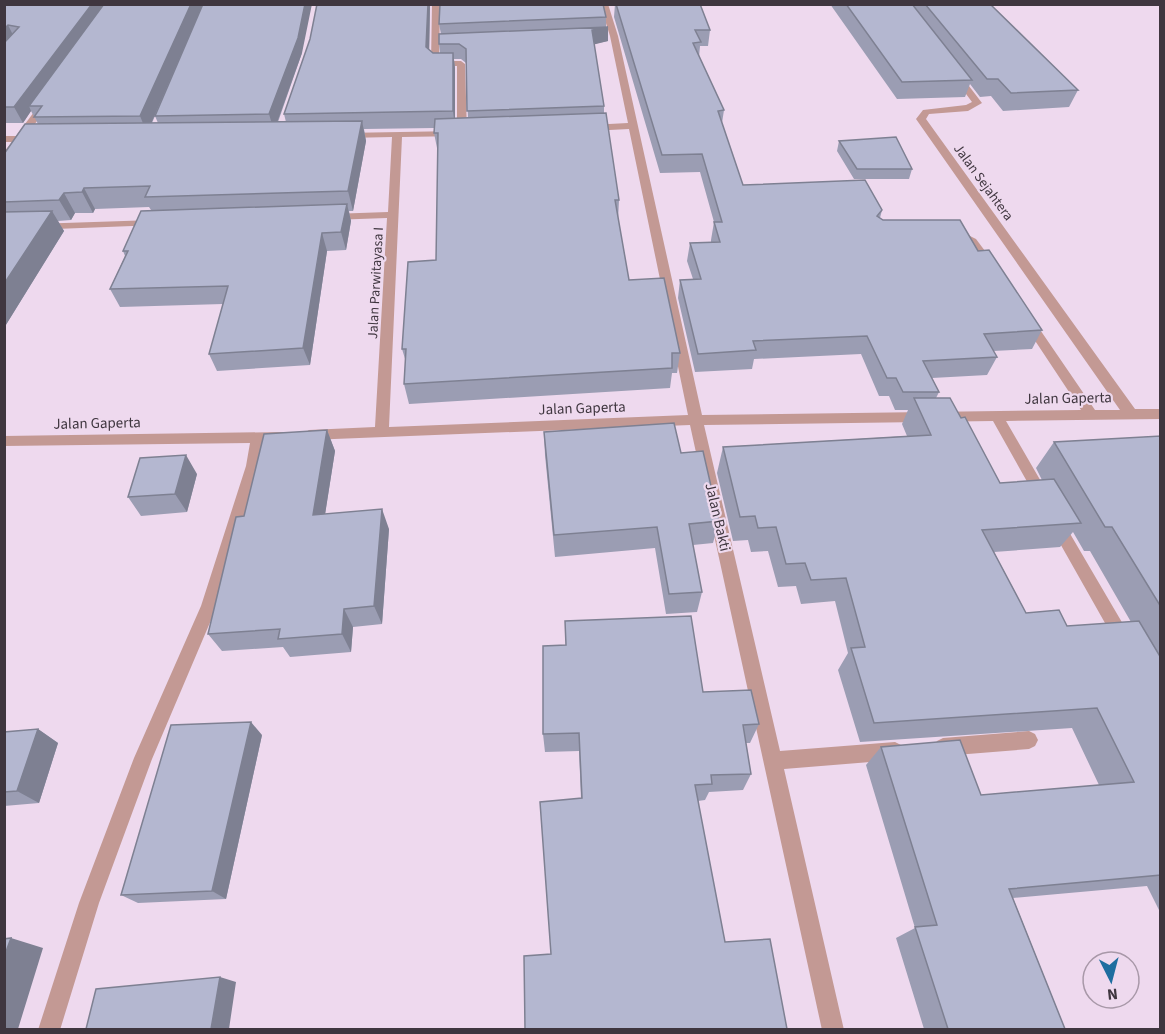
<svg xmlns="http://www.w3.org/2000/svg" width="1165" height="1034" font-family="'Source Sans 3',sans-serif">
  <rect width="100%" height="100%" fill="#eed9ee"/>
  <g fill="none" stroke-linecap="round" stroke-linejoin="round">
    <!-- minor -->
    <path fill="#c39994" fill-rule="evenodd" d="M432 4H440L439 61H461L465 64 467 133 462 136 402 137 389 427 688 415 629 129 590 131 585 128 590 125 628 123 610 36 600 4H608L618 36 702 415 1081 410 1022 321 1028 317 1032 318 1095 410H1120L916 119 923 110 966 105 972 102 952 75 956 72 959 73 982 103 968 111 929 114 926 119 1135 409H1160V419L1006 421 1050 497 1048 501H1038L993 421 704 425 780 751 895 742 901 745 904 751 901 757 895 760 784 769 844 1030H822L690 425 309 440 302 435 309 430 375 427 387 218 331 220 326 217 331 214 388 212 392 137 347 138 344 137V133L457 131V66H435L431 63Z
      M43 100 51 102 26 136H35L40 139 35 142H21L4 162V152L12 142H4V136H16Z
      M154 220 159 223 158 225 4 231V225Z
      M956 229 976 239 997 267 995 269H987L968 244 952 234V230Z
      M282 432 287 433 289 437 287 441 264 442 260 466 217 606 152 759 99 903 60 1030H38L79 903 134 758 201 606 246 466 250 443 4 446V436Z
      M1057 518 1062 520 1130 636 1132 641 1130 646 1124 649 1118 646 1049 524 1052 520Z
      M1029 731 1035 734 1038 740 1035 746 1029 749 943 756 937 753 934 747 937 741 943 738Z"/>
  </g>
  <!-- wall -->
  <path fill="#9b9db3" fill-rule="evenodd" d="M4 4H203L152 123H158L155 116 302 53 278 122H286L284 114 430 4 429 50 433 53H440L439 44 441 34 439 24 606 17V27L608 41 594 44 604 106V113L619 200 618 220 629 280 680 353 677 373H672L670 388 409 404 404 384 406 362 402 349 436 260 438 153 434 133V128L364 129 366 141 353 211H349L351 221 346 250 327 251 310 365 217 371 209 354 223 304 120 307 110 289 125 256 123 251 151 210 149 207 95 209 93 213H75L71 220 58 221 64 231 4 328V154L38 124 31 111 23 123H4ZM454 59H461L466 63 468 118 455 119V68Z
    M615 4 710 30 708 46H700L699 57 724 110 722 123 743 185 882 210 880 218 883 220 978 251 1042 330 1032 349 993 351 997 357 987 375 932 378 939 392 936 398 961 418 1000 483 1042 480 1036 468 1054 442 1161 436V914L1147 886 1013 898 1065 1029H924L896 938 915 928 866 765 881 747 981 795 1099 785 1072 728 860 742 838 670 848 653 835 601 801 604 796 586 778 587 768 551 751 552 748 540 733 541 717 473 723 447 907 436 902 424 908 410H895L889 396H879L861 354 754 359 752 369 695 372 678 298 680 280 693 279 687 261 690 243 711 242V240L714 222 700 172 660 173 614 17ZM1073 532 1084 551H1090L1131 622 1067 626 1026 613 994 552 1060 547Z
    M830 4H990L1078 90 1069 107 1003 111 991 96 980 97 970 84 965 97 897 99Z
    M839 141 912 169 909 179H854L837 151Z
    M327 430 335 451 325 514 389 529 382 624 353 627 351 652 290 657 283 647 222 651 208 634 244 516Z
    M544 432 681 453 719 521 713 543 693 545 702 592 697 612 666 614 655 548 555 557 545 455Z
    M197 474 187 512 141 516 128 497Z
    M703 692 759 724 750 743H746L751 774 743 790 709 792 705 800 698 801 725 942 551 954 581 798 579 751 545 752 543 734Z
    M38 729 58 743 39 803 4 806V732Z
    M262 735 226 899 138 903 121 895Z"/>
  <!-- shaded-wall -->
  <path fill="#7e8092" d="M92 4H110L29 106 31 111 23 123 14 107Z
    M191 4H203L147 133 140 116Z
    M305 4H312L302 53 274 131 269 114Z
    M428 4H430L429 63 426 47Z
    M8 25 16 41 4 55V29Z
    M608 27V41L592 45V30Z
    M453 53 455 68V128L453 111Z
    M362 121 366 141 353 211 348 191Z
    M84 188 95 209 93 213 82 192Z
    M64 193 75 213 71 220 59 200Z
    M347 204 351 221 346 250 341 232Z
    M52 211 64 231 4 328V284Z
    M322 233 327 251 310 365 303 348Z
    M327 430 335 451 322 534 313 515Z
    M186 455 197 474 187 512 175 494Z
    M382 509 389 529 382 624 374 606Z
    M344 609 353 627 351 652 342 634Z
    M251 722 262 735 226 899 212 891Z
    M38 729 58 743 39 803 17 791Z
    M11 938 43 948 18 1029H4V957Z
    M220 977 236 982 229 1029H211Z"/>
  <!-- building -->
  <path fill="#b4b7d0" stroke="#7e8092" stroke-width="1.5" d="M4 4H92L14 107H4V43L19 27 8 25 4 29Z
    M104 4H191L140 116 34 117 42 106H29Z
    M203 4H305L298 38 269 114 155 116Z
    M317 4H428L426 47 433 53H453V111L284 114 310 39Z
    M440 4H603L606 17 439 24Z
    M616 4H700L710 30H695L701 42 693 43 724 110 718 111 743 185 865 180 882 210 877 216 883 220H960L978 251 989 250 1042 330 984 334 997 357 923 361 939 392H903L896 378H887L867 336 753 341 756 350 698 354 680 280 701 279 690 243 720 242 714 222H722L702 154 662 155Z
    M846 4H912L972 80 902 82Z
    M925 4H990L1078 90 1011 93 998 79H987Z
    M608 27 592 30 604 106 467 111 466 49 459 44H439V34Z
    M606 113 619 200H615L629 280 664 278 680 353H672V368L404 384 406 349H402L408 262 436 260 438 133H434L435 119Z
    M362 121 348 191 145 197 150 186 84 188 82 192 64 193 59 200 4 202V154L25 124Z
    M896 137 912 169H857L839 141Z
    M347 204 341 232 322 233 303 348 209 354 228 286 110 289 128 251H123L141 211Z
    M52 211 4 284V212Z
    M914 398H950L961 418 965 417 1000 483 1054 479 1081 523 982 530 1026 613 1059 610 1067 626 1139 621 1161 658V875L1009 889 1065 1029H948L915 927 937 925 881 747 960 740 981 795 1134 782 1097 708 874 723 851 648 865 647 846 578 811 580 805 563 786 564 776 527 758 528 755 516 740 517 723 447 931 435Z
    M674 423 681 453 703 451 719 521 689 524 702 592 669 594 657 527 554 535 544 432Z
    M327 430 313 515 382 509 374 606 344 609 342 634 278 639 280 629 208 634 236 517 244 516 264 434Z
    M1161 436V607L1112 527H1105L1054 442Z
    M186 455 175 494 128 497 140 458Z
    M691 616 703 692 751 690 759 724 743 725 751 774 711 775 712 784 695 785 725 942 770 939 787 1029H525L524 956 551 954 540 802 582 798 579 733 543 734V646L566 645 565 621Z
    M251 722 212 891 121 895 171 725Z
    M38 729 17 791 4 792V732Z
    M11 938 4 957V939Z
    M220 977 211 1029H86L96 989Z"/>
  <g text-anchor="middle" stroke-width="4.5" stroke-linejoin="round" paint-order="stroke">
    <!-- far-street labels -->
    <g font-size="14" fill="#3f363f" stroke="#eed9ee">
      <text transform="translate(984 182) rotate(54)" y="5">Jalan Sejahtera</text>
      <text transform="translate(375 283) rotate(-87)" y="5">Jalan Parwitayasa I</text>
    </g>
    <!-- street labels -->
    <g font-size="15" fill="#3f363f" stroke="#eed9ee">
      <text transform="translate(1068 398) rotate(-1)" y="5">Jalan Gaperta</text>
      <text transform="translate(582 408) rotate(-2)" y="5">Jalan Gaperta</text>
      <text transform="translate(97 423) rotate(-1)" y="5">Jalan Gaperta</text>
      <text transform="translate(718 517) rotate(77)" y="5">Jalan Bakti</text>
    </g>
  </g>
  <!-- border -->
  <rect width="1165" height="1034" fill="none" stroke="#3f363f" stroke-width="12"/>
  <!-- north arrow -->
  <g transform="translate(1111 980) rotate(174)"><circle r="28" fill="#eed9ee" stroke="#a898a8" stroke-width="1.5"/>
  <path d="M0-4.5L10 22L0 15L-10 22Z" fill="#1e6ea0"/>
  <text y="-9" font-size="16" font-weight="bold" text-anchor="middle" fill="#3f363f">N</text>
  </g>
</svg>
